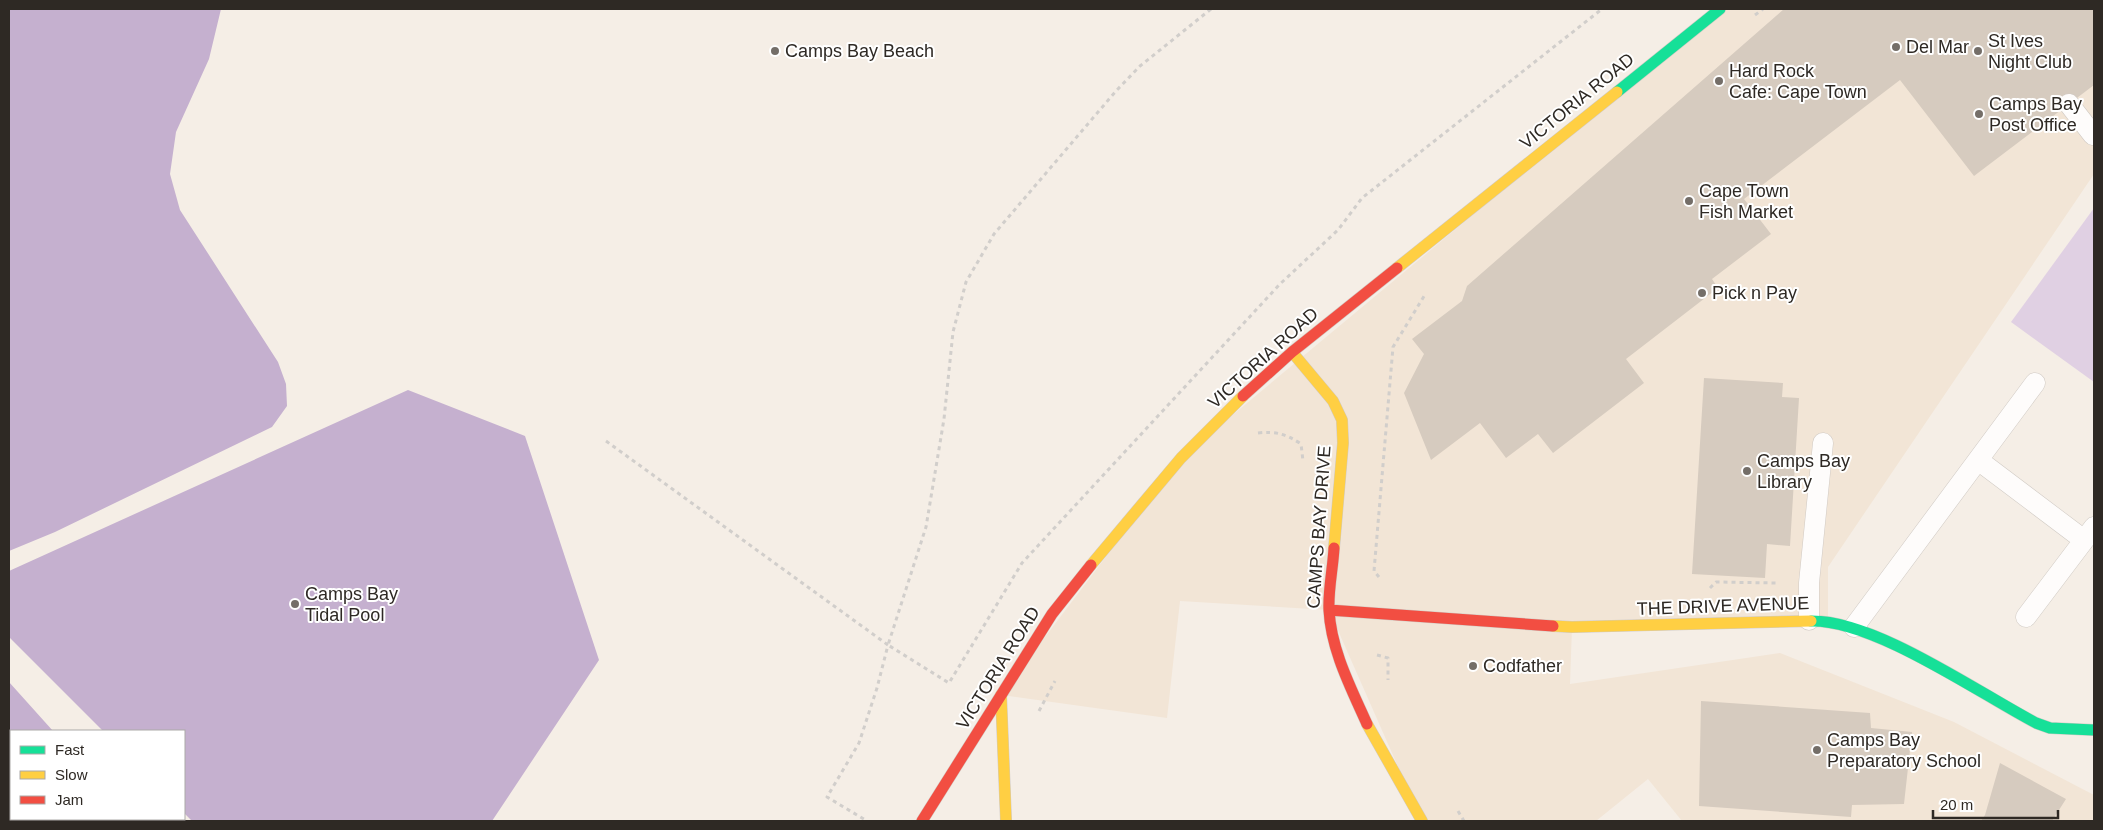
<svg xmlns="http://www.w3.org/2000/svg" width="2103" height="830" font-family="Arial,sans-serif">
  <rect width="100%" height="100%" fill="#f5eee6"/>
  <!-- built -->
  <path fill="#f2e5d6" d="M1720 9H2094V174L1828 567V621L1572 627 1570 684 1780 653 1954 722 2094 795V821H1682L1648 779 1596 821H1422L1329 610 1180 601 1167 718 1001 695 1181 458Z"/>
  <!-- green -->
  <path fill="#e0d0e3" d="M2094 208V382L2011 322Z"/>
  <!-- water -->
  <path fill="#c5b0cf" d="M9 9H221L209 59 176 132 170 174 180 210 278 362 286 384 287 406 272 427 55 532 9 551Z
    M408 390 525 436 599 660 492 821H192L184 813V731H103L9 637V571Z
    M9 682 53 731H11V819H108L109 821H9Z"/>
  <!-- building -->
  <path fill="#d6cbbf" d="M1784 9H2094V85L1974 176 1900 80 1744 199 1771 234 1712 279 1718 288 1626 359 1644 383 1553 453 1538 434 1506 458 1480 423 1431 460 1404 393 1424 354 1412 339 1462 301 1467 286Z
    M1704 378 1783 383 1782 397 1799 398 1790 546 1767 544 1765 578 1692 574Z
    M1701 701 1870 713 1871 728 1912 732 1904 804 1852 805 1851 817 1699 806Z
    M2000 763 2066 799 2052 821H1981L1985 815Z"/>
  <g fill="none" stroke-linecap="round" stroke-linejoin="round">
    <!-- lane casing -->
    <g stroke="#d0cac4" stroke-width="21">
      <path id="lane" d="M2069 104 2093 135
        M1978 460 2084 540
        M2026 617 2094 527
        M1809 620V583L1823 443
        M1854 627 2035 383"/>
    </g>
    <!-- fast casing -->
    <g stroke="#d0cac4" stroke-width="12">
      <path id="fast" d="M1617 92 1720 9
        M1811 621C1875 620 1977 692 2036 723L2050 728 2094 730"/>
    </g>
    <!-- slow casing -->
    <g stroke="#d0cac4" stroke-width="12">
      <path id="slow" d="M1397 268 1617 92
        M1292 352 1333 401 1342 420 1343 443 1334 548
        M1091 565 1181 458 1243 396
        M1553 626 1572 627 1811 621
        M1001 695 1006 821
        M1367 724 1422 821"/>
    </g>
    <!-- jam casing -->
    <g stroke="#d0cac4" stroke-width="12">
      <path id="jam" d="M1243 396 1292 352 1397 268
        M1334 548C1333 568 1328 590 1329 610 1331 650 1351 688 1367 724
        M1329 610 1553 626
        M922 821 1052 614 1091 565"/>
    </g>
    <!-- path -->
    <path stroke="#d1cecb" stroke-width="3" stroke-dasharray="4 4" stroke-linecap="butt" d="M1211 9 1140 66 1116 91 994 234 966 282 953 332 944 419 926 527 888 645 949 683 1022 563 1280 284 1338 230 1362 198 1602 9
      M1755 15 1763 9
      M1258 433C1276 431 1286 434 1301 444L1303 461
      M606 441 888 645 877 688 859 743 827 797 867 821
      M1379 577 1374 571 1393 347 1426 293
      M1710 588 1716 582 1777 583
      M1377 655 1388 658V680
      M1039 711 1055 681
      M1458 811 1464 821"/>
    <!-- lane -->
    <use href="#lane" stroke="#fefcfb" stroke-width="20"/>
    <!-- fast -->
    <use href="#fast" stroke="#16e098" stroke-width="11"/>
    <!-- slow -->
    <use href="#slow" stroke="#ffcf43" stroke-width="11"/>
    <!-- jam -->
    <use href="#jam" stroke="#f24e42" stroke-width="11"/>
  </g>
  <!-- markers -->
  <g fill="#746e68" stroke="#fff" stroke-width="2">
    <circle cx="1896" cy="47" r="5"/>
    <circle cx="775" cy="51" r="5"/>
    <circle cx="1978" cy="51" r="5"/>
    <circle cx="1719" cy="81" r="5"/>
    <circle cx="1979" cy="114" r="5"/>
    <circle cx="1689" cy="201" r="5"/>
    <circle cx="1702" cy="293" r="5"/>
    <circle cx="1747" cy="471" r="5"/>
    <circle cx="295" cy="604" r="5"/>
    <circle cx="1473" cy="666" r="5"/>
    <circle cx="1817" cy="750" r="5"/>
  </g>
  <g text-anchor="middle" stroke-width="4" stroke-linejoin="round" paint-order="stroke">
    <!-- poi labels -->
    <g font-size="18" fill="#2e2924" stroke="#fff" text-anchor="start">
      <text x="1988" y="47">St Ives<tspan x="1988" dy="21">Night Club</tspan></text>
      <text x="1906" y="53">Del Mar</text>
      <text x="785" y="57">Camps Bay Beach</text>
      <text x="1729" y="77">Hard Rock<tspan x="1729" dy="21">Cafe: Cape Town</tspan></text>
      <text x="1989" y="110">Camps Bay<tspan x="1989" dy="21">Post Office</tspan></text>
      <text x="1699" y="197">Cape Town<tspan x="1699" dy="21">Fish Market</tspan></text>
      <text x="1712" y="299">Pick n Pay</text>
      <text x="1757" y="467">Camps Bay<tspan x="1757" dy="21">Library</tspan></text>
      <text x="305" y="600">Camps Bay<tspan x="305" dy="21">Tidal Pool</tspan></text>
      <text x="1483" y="672">Codfather</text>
      <text x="1827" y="746">Camps Bay<tspan x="1827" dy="21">Preparatory School</tspan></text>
    </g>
    <!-- street labels -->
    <g font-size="18" fill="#2e2924" stroke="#fff">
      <text transform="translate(1577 101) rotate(-39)" y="6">VICTORIA ROAD</text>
      <text transform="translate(1263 358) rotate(-42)" y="6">VICTORIA ROAD</text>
      <text transform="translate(1319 527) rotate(-86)" y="6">CAMPS BAY DRIVE</text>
      <text transform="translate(1723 606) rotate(-2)" y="6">THE DRIVE AVENUE</text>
      <text transform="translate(998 668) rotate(-58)" y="6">VICTORIA ROAD</text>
    </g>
  </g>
  <!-- border -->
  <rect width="2103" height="830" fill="none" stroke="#2e2924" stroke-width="20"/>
  <!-- legend -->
  <rect x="10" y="730" width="175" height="90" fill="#ffffff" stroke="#aba9a7"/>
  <rect x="20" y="746" width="25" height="8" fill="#16e098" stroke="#aba9a7"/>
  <text x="55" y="755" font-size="15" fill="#2e2924">Fast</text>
  <rect x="20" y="771" width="25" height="8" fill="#ffcf43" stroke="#aba9a7"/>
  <text x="55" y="780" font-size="15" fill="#2e2924">Slow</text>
  <rect x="20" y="796" width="25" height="8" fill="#f24e42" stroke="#aba9a7"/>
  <text x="55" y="805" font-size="15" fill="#2e2924">Jam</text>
  <!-- scale -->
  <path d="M1933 810v8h125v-8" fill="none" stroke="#2e2924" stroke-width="2.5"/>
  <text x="1940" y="810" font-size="15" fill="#2e2924" stroke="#ffffff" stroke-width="4" paint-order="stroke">20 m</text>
</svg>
